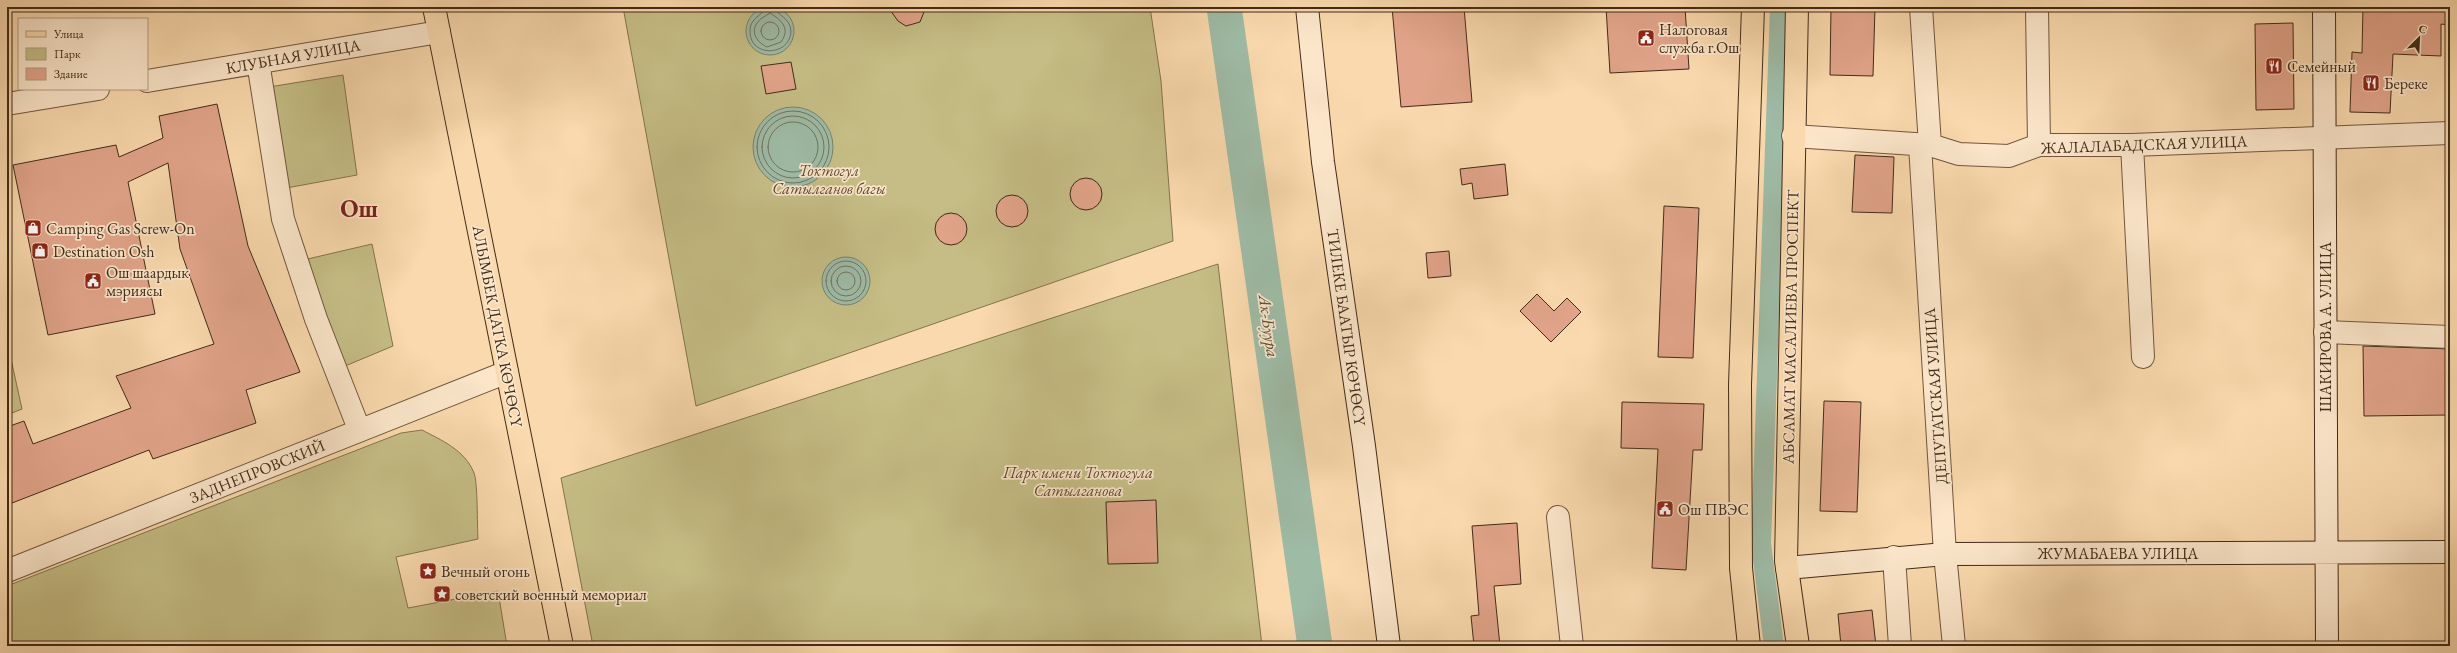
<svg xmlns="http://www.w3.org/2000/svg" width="2457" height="653" font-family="'EB Garamond',serif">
  <rect width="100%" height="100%" fill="#f9d9ad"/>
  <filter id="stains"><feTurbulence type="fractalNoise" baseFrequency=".005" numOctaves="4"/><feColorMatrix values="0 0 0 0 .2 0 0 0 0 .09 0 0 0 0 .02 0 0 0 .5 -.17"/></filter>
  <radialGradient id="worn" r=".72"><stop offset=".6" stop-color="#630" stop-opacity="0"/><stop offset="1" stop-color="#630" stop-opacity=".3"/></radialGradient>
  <!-- green -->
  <path fill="#c5bd85" stroke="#84744e" d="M623 7H1150L1161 81 1173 241 696 406Z
    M343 75 357 175 281 189 263 88Z
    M372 244 393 346 338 369 299 261Z
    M1218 264 1262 646H593L561 478Z
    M7 341 22 409 7 415Z
    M422 430C441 440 465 450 474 473 478 483 477 525 478 539L396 557 408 608 498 591 507 646H7V586L401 433Z"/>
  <!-- water -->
  <path fill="#9ebba6" stroke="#79816d" d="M746 31a24 24 0 1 1 48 0a24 24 0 1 1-48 0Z
    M753 147a40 40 0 1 1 80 0a40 40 0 1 1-80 0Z
    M822 281a24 24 0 1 1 48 0a24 24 0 1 1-48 0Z"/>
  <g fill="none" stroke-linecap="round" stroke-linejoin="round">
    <!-- shore -->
    <path stroke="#70735f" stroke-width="1" d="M765 7C764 16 749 17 750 32 750 57 789 57 791 32 791 17 776 16 775 7
      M770 13C781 20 791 28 781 42L767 47C758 43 750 33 757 23 760 18 766 16 770 13Z
      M761 31a9 9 0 1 1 18 0a9 9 0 1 1-18 0Z
      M757 147a36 36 0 1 1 72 0a36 36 0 1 1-72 0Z
      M762 147a31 31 0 1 1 62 0a31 31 0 1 1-62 0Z
      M768 147a25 25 0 1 1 50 0a25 25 0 1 1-50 0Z
      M826 281a20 20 0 1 1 40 0a20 20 0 1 1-40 0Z
      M831 281a15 15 0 1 1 30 0a15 15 0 1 1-30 0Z
      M837 281a9 9 0 1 1 18 0a9 9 0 1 1-18 0Z"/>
    <!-- canal -->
    <path stroke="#9ebba6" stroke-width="20" d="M1774 646 1761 544 1780 7"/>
    <!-- river -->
    <path stroke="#9ebba6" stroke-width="35" d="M1224 7 1315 646"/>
  </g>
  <!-- building -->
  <path fill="#e1a48a" stroke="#422b18" d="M888 7H926L920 22 906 26 898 21Z
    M1392 7H1464L1472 102 1401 107Z
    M1606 7H1685L1689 69 1610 73Z
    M1831 7H1875L1873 76 1830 75Z
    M2363 7H2449V25L2441 24V56L2393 54 2390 113 2350 112 2352 52 2362 53Z
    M2293 23 2294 109 2256 110 2255 24Z
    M791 62 796 89 766 94 761 66Z
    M217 104 248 246 300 372 246 390 256 423 153 459 149 450 12 503 7 489V427L24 421 33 444 131 408 116 376 214 344 180 249 168 163 128 182 155 314 48 335 13 165 116 145 119 157 163 138 159 116Z
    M1855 155 1894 157 1892 213 1852 212Z
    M1505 164 1508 195 1474 199 1472 183 1462 185 1460 169Z
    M1070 194a16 16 0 1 1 32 0a16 16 0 1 1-32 0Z
    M996 211a16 16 0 1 1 32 0a16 16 0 1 1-32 0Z
    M1664 206 1699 208 1693 358 1658 357Z
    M935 229a16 16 0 1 1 32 0a16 16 0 1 1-32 0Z
    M1449 251 1451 276 1428 278 1426 253Z
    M1537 294 1554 311 1567 298 1581 312 1551 342 1520 311Z
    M2363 346 2450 349V415L2364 416Z
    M1824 401 1861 402 1857 512 1820 511Z
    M1622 402 1704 404 1702 450H1693L1686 570 1652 568 1658 449 1621 448Z
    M1156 500 1158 563 1108 564 1106 502Z
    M1517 523 1521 584 1494 586 1500 646H1474L1471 616 1479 615 1472 526Z
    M1872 610 1876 646H1841L1838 614Z"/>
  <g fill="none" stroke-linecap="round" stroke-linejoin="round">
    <!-- street casing -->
    <g stroke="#70563d" stroke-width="24">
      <path id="street" d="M1921 7 1930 145
        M2037 7 2039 145
        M258 62 283 219 316 319 359 429
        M147 81 439 32
        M7 104 98 89
        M1793 136 1930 145 1959 154 2009 156 2039 145H2132L2450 133
        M1920 145 1945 554 1954 646
        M2132 145 2143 357
        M2325 332 2450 337
        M1558 517 1572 646
        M1894 557 1900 646
        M7 571 507 372"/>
    </g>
    <!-- secondary casing -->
    <g stroke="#422b18" stroke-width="24">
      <path id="secondary" d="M1307 7 1323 162 1364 446 1389 646
        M2324 7 2327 646
        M1787 568 1945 554 2450 552"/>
    </g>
    <!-- primary casing -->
    <g stroke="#422b18" stroke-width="24">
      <path id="primary" d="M434 7 562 646
        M1797 7 1786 561 1798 646
        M1749 646 1741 568 1740 385 1753 7"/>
    </g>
    <!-- street -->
    <use href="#street" stroke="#fbe6ca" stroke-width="22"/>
    <!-- secondary -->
    <use href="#secondary" stroke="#fbe6ca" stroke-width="22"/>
    <!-- primary -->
    <use href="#primary" stroke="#f9d9ad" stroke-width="22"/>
  </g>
  <!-- icons -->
  <defs>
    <g id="civic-square" transform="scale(0.9)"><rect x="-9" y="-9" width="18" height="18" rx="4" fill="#8f2418" stroke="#fbe6ca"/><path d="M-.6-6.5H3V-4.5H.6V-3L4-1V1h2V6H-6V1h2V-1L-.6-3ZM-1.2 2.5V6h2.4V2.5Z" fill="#fff"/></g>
    <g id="restaurant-square" transform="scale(0.9)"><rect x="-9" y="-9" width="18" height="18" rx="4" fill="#8f2418" stroke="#fbe6ca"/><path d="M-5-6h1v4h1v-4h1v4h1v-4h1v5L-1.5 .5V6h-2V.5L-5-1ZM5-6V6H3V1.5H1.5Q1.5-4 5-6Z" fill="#fff"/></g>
    <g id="shop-square" transform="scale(0.9)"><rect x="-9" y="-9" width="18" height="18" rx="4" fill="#8f2418" stroke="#fbe6ca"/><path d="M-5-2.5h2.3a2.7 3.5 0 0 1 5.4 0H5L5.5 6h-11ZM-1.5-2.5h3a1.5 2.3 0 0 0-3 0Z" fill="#fff"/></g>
    <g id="sight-square" transform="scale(0.9)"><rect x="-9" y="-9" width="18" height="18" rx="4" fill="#8f2418" stroke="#fbe6ca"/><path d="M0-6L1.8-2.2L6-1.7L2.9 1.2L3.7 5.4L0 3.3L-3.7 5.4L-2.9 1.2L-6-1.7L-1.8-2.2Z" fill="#fff"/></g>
  </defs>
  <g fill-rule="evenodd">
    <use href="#civic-square" x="1646" y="38"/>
    <use href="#restaurant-square" x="2274" y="66"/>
    <use href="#restaurant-square" x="2371" y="83"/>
    <use href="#shop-square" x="33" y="228"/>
    <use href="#shop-square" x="40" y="251"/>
    <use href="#civic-square" x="93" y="281"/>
    <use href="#civic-square" x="1665" y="509"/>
    <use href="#sight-square" x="428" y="571"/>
    <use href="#sight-square" x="442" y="594"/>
  </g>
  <g text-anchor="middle" stroke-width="3.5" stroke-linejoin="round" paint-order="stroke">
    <!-- poi labels -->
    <g font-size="16" fill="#422b18" stroke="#fbe6ca" text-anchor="start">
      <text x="1659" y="35">Налоговая<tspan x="1659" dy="18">служба г.Ош</tspan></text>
      <text x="2287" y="72">Семейный</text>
      <text x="2384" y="89">Береке</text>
      <text x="46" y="234">Camping Gas Screw-On</text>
      <text x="53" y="257">Destination Osh</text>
      <text x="106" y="278">Ош шаардык<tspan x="106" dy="18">мэриясы</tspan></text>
      <text x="1678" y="515">Ош ПВЭС</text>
      <text x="441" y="577">Вечный огонь</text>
      <text x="455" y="600">советский военный мемориал</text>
    </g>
    <!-- street labels -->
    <g font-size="16" fill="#422b18" stroke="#fbe6ca">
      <text transform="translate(293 56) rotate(-10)" y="6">КЛУБНАЯ УЛИЦА</text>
      <text transform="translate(2144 144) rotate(-2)" y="6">ЖАЛАЛАБАДСКАЯ УЛИЦА</text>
      <text transform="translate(498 326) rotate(79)" y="6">АЛЫМБЕК ДАТКА КӨЧӨСҮ</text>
      <text transform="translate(1347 327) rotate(82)" y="6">ТИЛЕКЕ БААТЫР КӨЧӨСҮ</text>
      <text transform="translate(1790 327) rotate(-89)" y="6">АБСАМАТ МАСАЛИЕВА ПРОСПЕКТ</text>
      <text transform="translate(2325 327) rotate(-90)" y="6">ШАКИРОВА А. УЛИЦА</text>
      <text transform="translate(1935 396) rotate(-94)" y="6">ДЕПУТАТСКАЯ УЛИЦА</text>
      <text transform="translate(257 471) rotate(-22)" y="6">ЗАДНЕПРОВСКИЙ</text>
      <text x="2118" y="559">ЖУМАБАЕВА УЛИЦА</text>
    </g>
    <!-- park labels -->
    <g font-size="16" font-style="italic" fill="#5c482e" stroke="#fbe6ca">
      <text x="829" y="176">Токтогул<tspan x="829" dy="18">Сатылганов багы</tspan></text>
      <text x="1078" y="478">Парк имени Токтогула<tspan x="1078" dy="18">Сатылганова</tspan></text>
    </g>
    <!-- water labels -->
    <g font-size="17" font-style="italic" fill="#594f3c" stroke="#fbe6ca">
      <text transform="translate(1269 326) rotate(82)" y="6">Ак-Буура</text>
    </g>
    <!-- town labels -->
    <g font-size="24" font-weight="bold" fill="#7a1f14" stroke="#fbe6ca">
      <text x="359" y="217">Ош</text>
    </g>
  </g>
  <!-- margin -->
  <rect width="2457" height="653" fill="none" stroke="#f9d9ad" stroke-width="24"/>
  <rect x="8" y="8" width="2441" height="637" fill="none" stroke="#422b18" stroke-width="2"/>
  <rect x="12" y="12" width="2433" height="629" fill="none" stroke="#422b18"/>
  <!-- legend -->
  <rect x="18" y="18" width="130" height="72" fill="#fbe6ca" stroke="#b19b83"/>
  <rect x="26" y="31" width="20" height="6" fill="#f9d9ad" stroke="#b19b83"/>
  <text x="54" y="38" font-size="12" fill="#422b18">Улица</text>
  <rect x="26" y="48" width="20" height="12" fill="#c5bd85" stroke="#b19b83"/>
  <text x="54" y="58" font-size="12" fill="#422b18">Парк</text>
  <rect x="26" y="68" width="20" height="12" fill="#e1a48a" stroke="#b19b83"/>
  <text x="54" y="78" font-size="12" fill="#422b18">Здание</text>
  <!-- north arrow -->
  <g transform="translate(2419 38) rotate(24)" stroke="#fbe6ca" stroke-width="3" paint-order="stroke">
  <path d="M0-3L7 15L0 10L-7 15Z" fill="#422b18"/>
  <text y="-6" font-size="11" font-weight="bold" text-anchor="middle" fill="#422b18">С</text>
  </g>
  <rect width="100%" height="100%" filter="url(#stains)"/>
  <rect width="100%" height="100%" fill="url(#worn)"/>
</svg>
